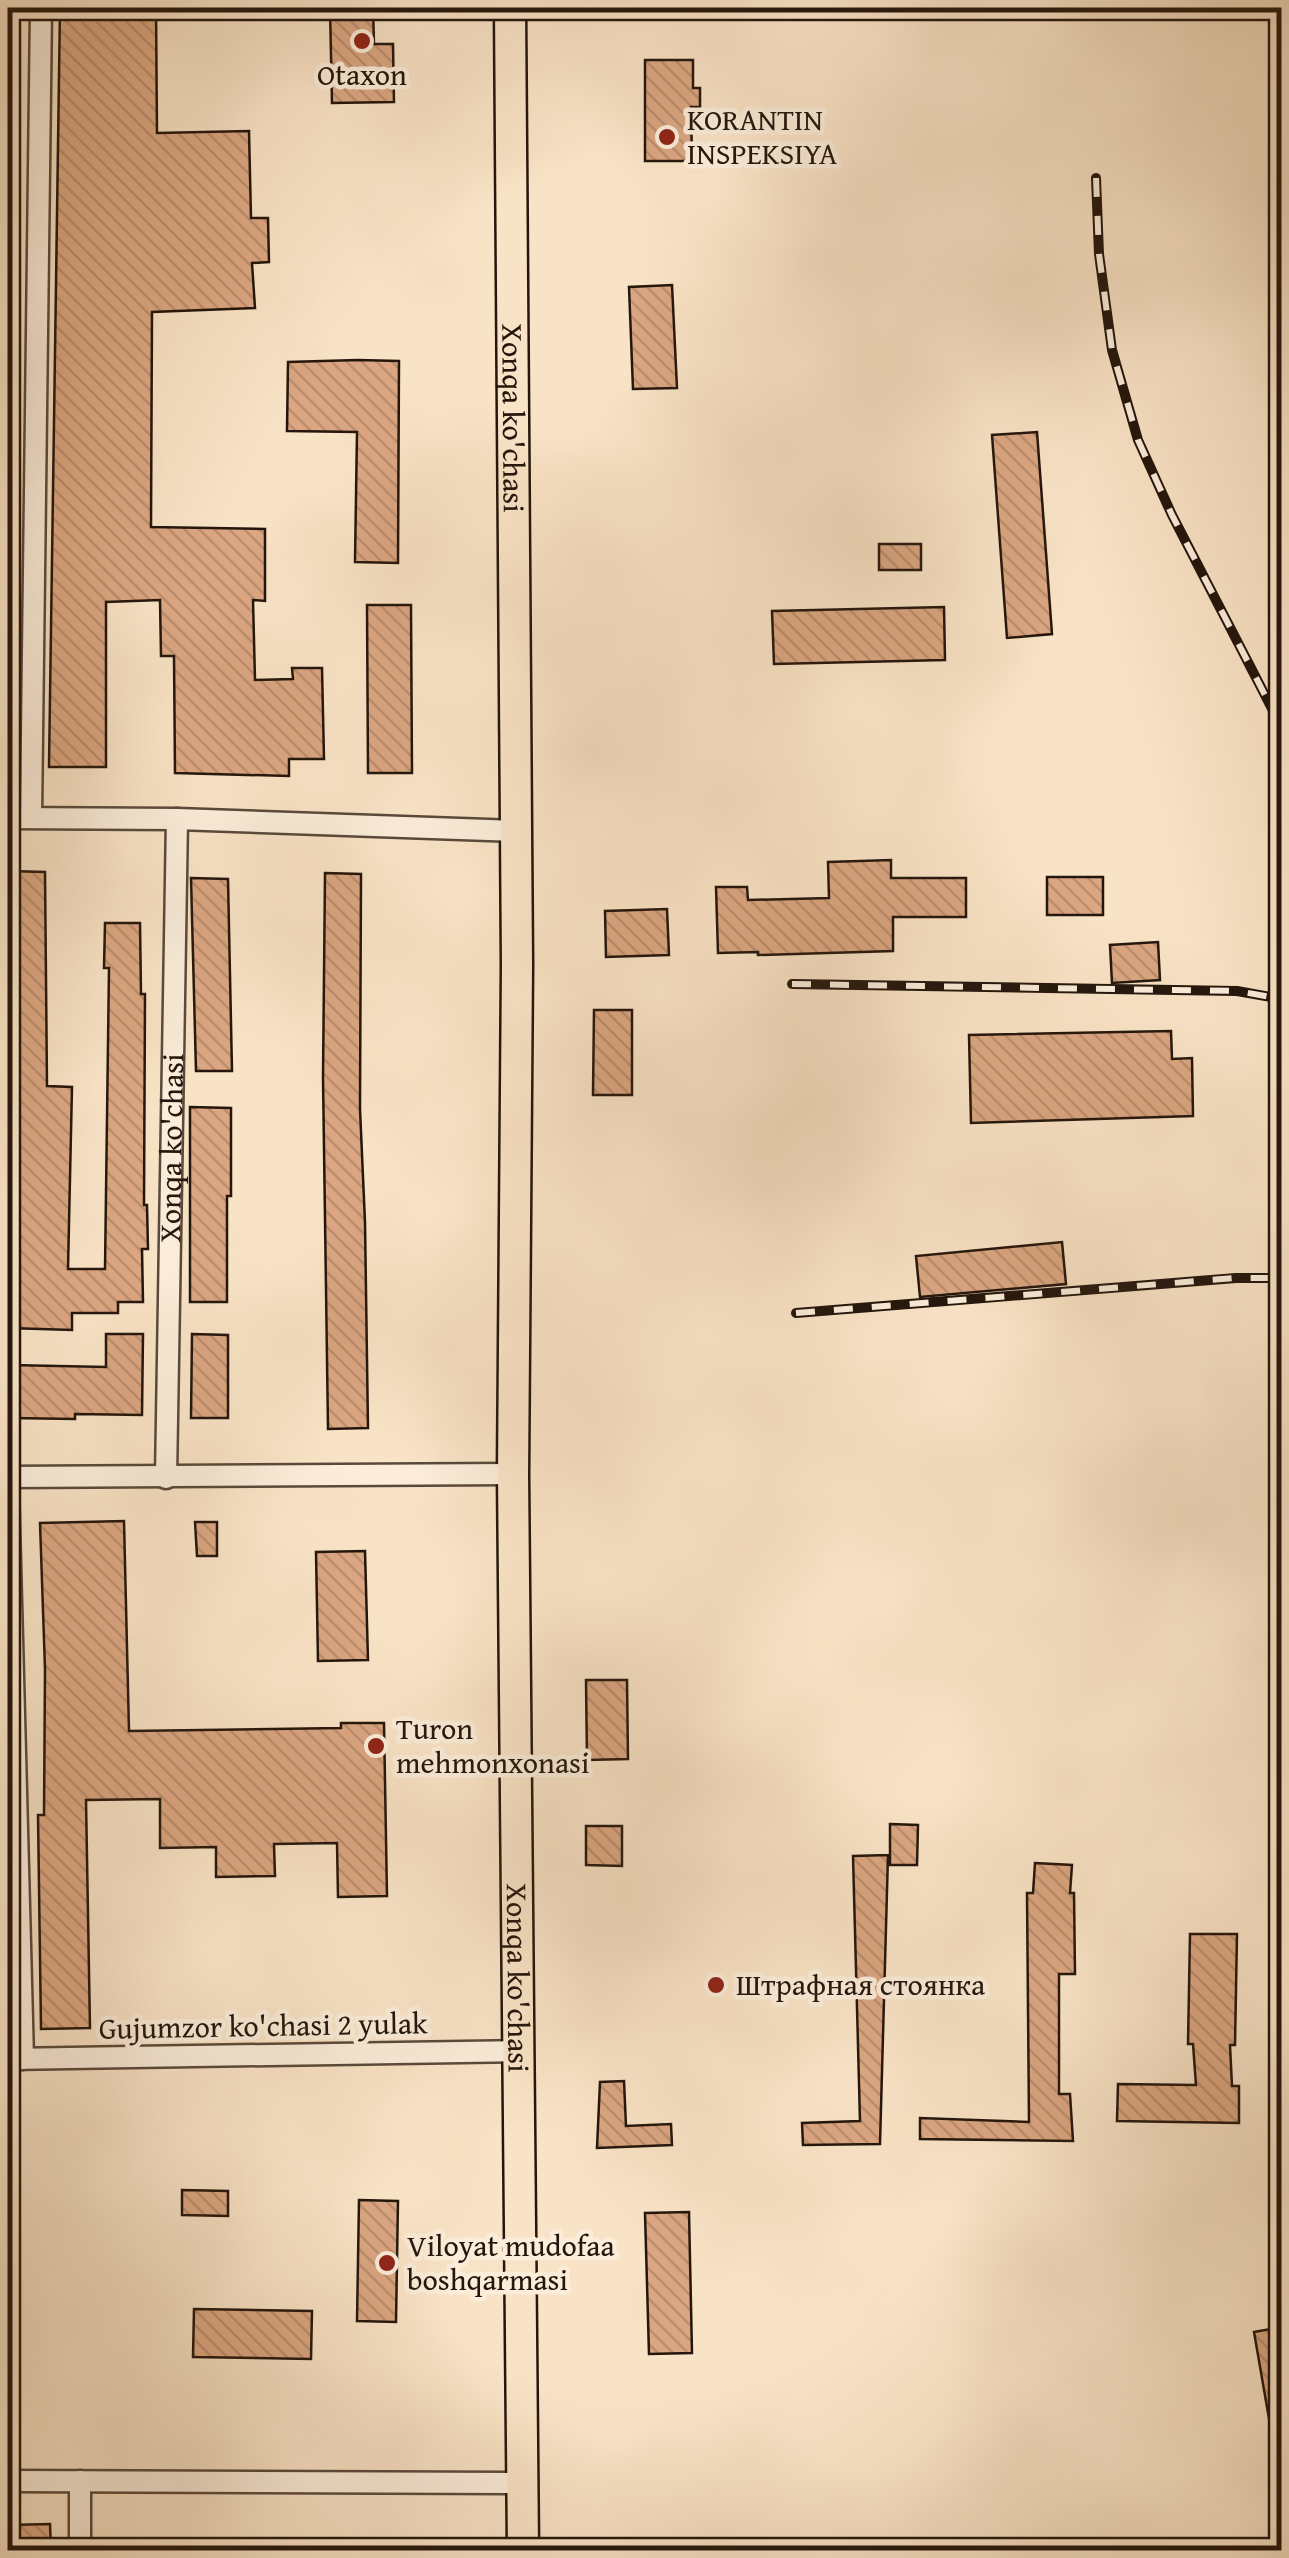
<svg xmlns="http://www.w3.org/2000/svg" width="1289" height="2558" font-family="'Gentium Book Plus',serif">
  <defs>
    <pattern id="building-back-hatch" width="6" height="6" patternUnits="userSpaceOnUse" patternTransform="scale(2.5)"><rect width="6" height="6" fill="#dba681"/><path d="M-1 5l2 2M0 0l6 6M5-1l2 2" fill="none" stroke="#bc8e6e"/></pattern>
  </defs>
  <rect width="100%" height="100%" fill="#f9e3c6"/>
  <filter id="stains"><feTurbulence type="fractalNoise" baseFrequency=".002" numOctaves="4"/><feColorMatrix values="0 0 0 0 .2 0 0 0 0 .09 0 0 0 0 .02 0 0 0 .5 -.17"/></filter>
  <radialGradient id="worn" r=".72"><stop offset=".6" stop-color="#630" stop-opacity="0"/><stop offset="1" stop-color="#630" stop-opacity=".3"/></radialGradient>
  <!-- building -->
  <path fill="url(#building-back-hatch)" stroke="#24160c" stroke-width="2.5" d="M60 8H156L157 133 249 131 251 218H268L269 262 252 263 255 308 152 312 151 527 265 529V601L253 600 255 680 293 679 292 668H322L324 759H289V776L175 773 174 656H161L160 600 106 602V767H49Z
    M330 8H373L374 44H393L394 102 332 103Z
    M645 60H693V88H700V107H691L692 161H645Z
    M672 285 677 388 633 389 629 287Z
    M358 360 399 361 398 563 355 562 357 432 287 431 288 362Z
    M1037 432 1052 634 1007 638 992 435Z
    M879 544H921V570H879Z
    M367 605H411L412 773H368Z
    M944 607 945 660 774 664 772 611Z
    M891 860V878H966V917H893V951L758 955V952L718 953 716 887H747L748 900 829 898 828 862Z
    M8 871 45 872 47 1086 72 1087 68 1269H105L109 968H104L105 923H140L141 994H145L144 1205H147L148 1249H142L143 1302H118V1313H72V1330L8 1328Z
    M325 873 361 874 360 1109 365 1222 368 1428 328 1429 323 1078Z
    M1047 877H1103V915H1047Z
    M191 878 228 879 232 1071H196Z
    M667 909 669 955 606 957 605 911Z
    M1158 942 1160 980 1112 983 1110 945Z
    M594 1010H632V1095H593Z
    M1171 1031 1172 1059 1192 1058 1193 1116 971 1123 969 1035Z
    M190 1107 231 1108V1196H227V1302H190Z
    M1062 1242 1066 1284 920 1297 916 1256Z
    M106 1334H143L142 1415 75 1414V1419L10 1418 11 1365 106 1367Z
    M192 1334 228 1335V1418H191Z
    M124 1521 129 1731 341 1728V1723H384L387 1896 338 1897 337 1843 274 1844 275 1876 216 1877V1847L160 1848V1799L86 1800 90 2028 41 2029 38 1815H44L45 1669 40 1523Z
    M195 1522H217V1556H197Z
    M365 1551 368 1660 318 1661 316 1552Z
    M586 1680H627L628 1759 587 1760Z
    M890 1824 918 1825 917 1865H890Z
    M586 1826H622V1866L586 1865Z
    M888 1855 880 2144 803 2145 802 2123 860 2121 853 1856Z
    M1035 1863 1072 1865 1070 1893H1074L1075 1974H1059V2094H1070L1073 2141 920 2139V2118L1029 2122 1027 1893H1033Z
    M1190 1934H1237L1235 2045H1230L1232 2086H1239V2123L1117 2121 1118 2084 1196 2085 1193 2044H1188Z
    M624 2081 626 2126 671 2124 672 2145 597 2148 600 2082Z
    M182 2190 228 2191V2216L182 2215Z
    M359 2200 398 2201 396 2322 357 2321Z
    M689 2212 692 2353 649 2354 645 2213Z
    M194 2309 312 2311 311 2359 193 2357Z
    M1282 2327V2435L1272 2436 1254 2332Z
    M50 2524 51 2550H8V2525Z"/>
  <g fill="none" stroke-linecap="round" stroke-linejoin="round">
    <!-- street casing -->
    <g stroke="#59493a" stroke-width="25">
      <g id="street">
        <path d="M31 816 41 8"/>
        <path d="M8 818 177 819 515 831"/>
        <path d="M8 1477 513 1474"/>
        <path id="s1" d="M166 1478 177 819"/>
        <path d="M8 1486 23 2059"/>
        <path d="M8 2059 519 2051"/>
        <path d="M8 2481 522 2483"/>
        <path d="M80 2481V2550"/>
      </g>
    </g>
    <!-- primary casing -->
    <g stroke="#24160c" stroke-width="35">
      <g id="primary">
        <path id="s2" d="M510 8 517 965 513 1474 523 2550"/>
      </g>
    </g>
    <!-- street -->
    <use href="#street" stroke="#fbedda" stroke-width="20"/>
    <!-- primary -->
    <use href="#primary" stroke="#f9e3c6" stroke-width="30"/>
    <!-- rail casing -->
    <g stroke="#24160c" stroke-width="10">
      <path id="rail" d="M1096 178 1099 254 1112 350 1138 440 1172 515 1282 728
        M792 984 1237 991 1282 999
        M796 1313 1236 1278H1282"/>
    </g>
    <!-- rail -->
    <use href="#rail" stroke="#fbedda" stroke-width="6" stroke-dasharray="19" stroke-linecap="butt"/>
  </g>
  <!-- markers -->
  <g fill="#8f2418" stroke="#fbedda" stroke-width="4">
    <circle cx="362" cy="41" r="10"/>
    <circle cx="667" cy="137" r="10"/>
    <circle cx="376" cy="1746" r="10"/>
    <circle cx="716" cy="1985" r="10"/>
    <circle cx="387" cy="2263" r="10"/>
  </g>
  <g text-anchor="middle" stroke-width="9" stroke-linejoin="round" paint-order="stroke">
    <!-- poi labels -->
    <g font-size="30" fill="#24160c" stroke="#fbedda" text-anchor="start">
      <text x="362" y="85" text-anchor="middle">Otaxon</text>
      <text x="687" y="130">KORANTIN<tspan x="687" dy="34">INSPEKSIYA</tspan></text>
      <text x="396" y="1739">Turon<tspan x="396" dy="34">mehmonxonasi</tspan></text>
      <text x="736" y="1995">Штрафная стоянка</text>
      <text x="407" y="2256">Viloyat mudofaa<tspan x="407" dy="34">boshqarmasi</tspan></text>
    </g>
    <!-- street labels -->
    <g font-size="30" fill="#24160c" stroke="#fbedda">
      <text dy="10" stroke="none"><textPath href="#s2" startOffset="410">Xonqa ko'chasi</textPath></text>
      <text dy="10" stroke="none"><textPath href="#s1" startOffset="330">Xonqa ko'chasi</textPath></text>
      <text dy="10" stroke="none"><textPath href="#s2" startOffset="1970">Xonqa ko'chasi</textPath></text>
      <text transform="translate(263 2026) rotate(-1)" y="10">Gujumzor ko'chasi 2 yulak</text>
    </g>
  </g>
  <!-- margin -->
  <rect width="1289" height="2558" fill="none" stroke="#f9e3c6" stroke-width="40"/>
  <rect x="10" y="10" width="1269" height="2538" fill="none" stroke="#24160c" stroke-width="5"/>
  <rect x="20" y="20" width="1249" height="2518" fill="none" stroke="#24160c" stroke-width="2.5"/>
  <rect width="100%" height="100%" filter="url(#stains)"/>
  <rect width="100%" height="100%" fill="url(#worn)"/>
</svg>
